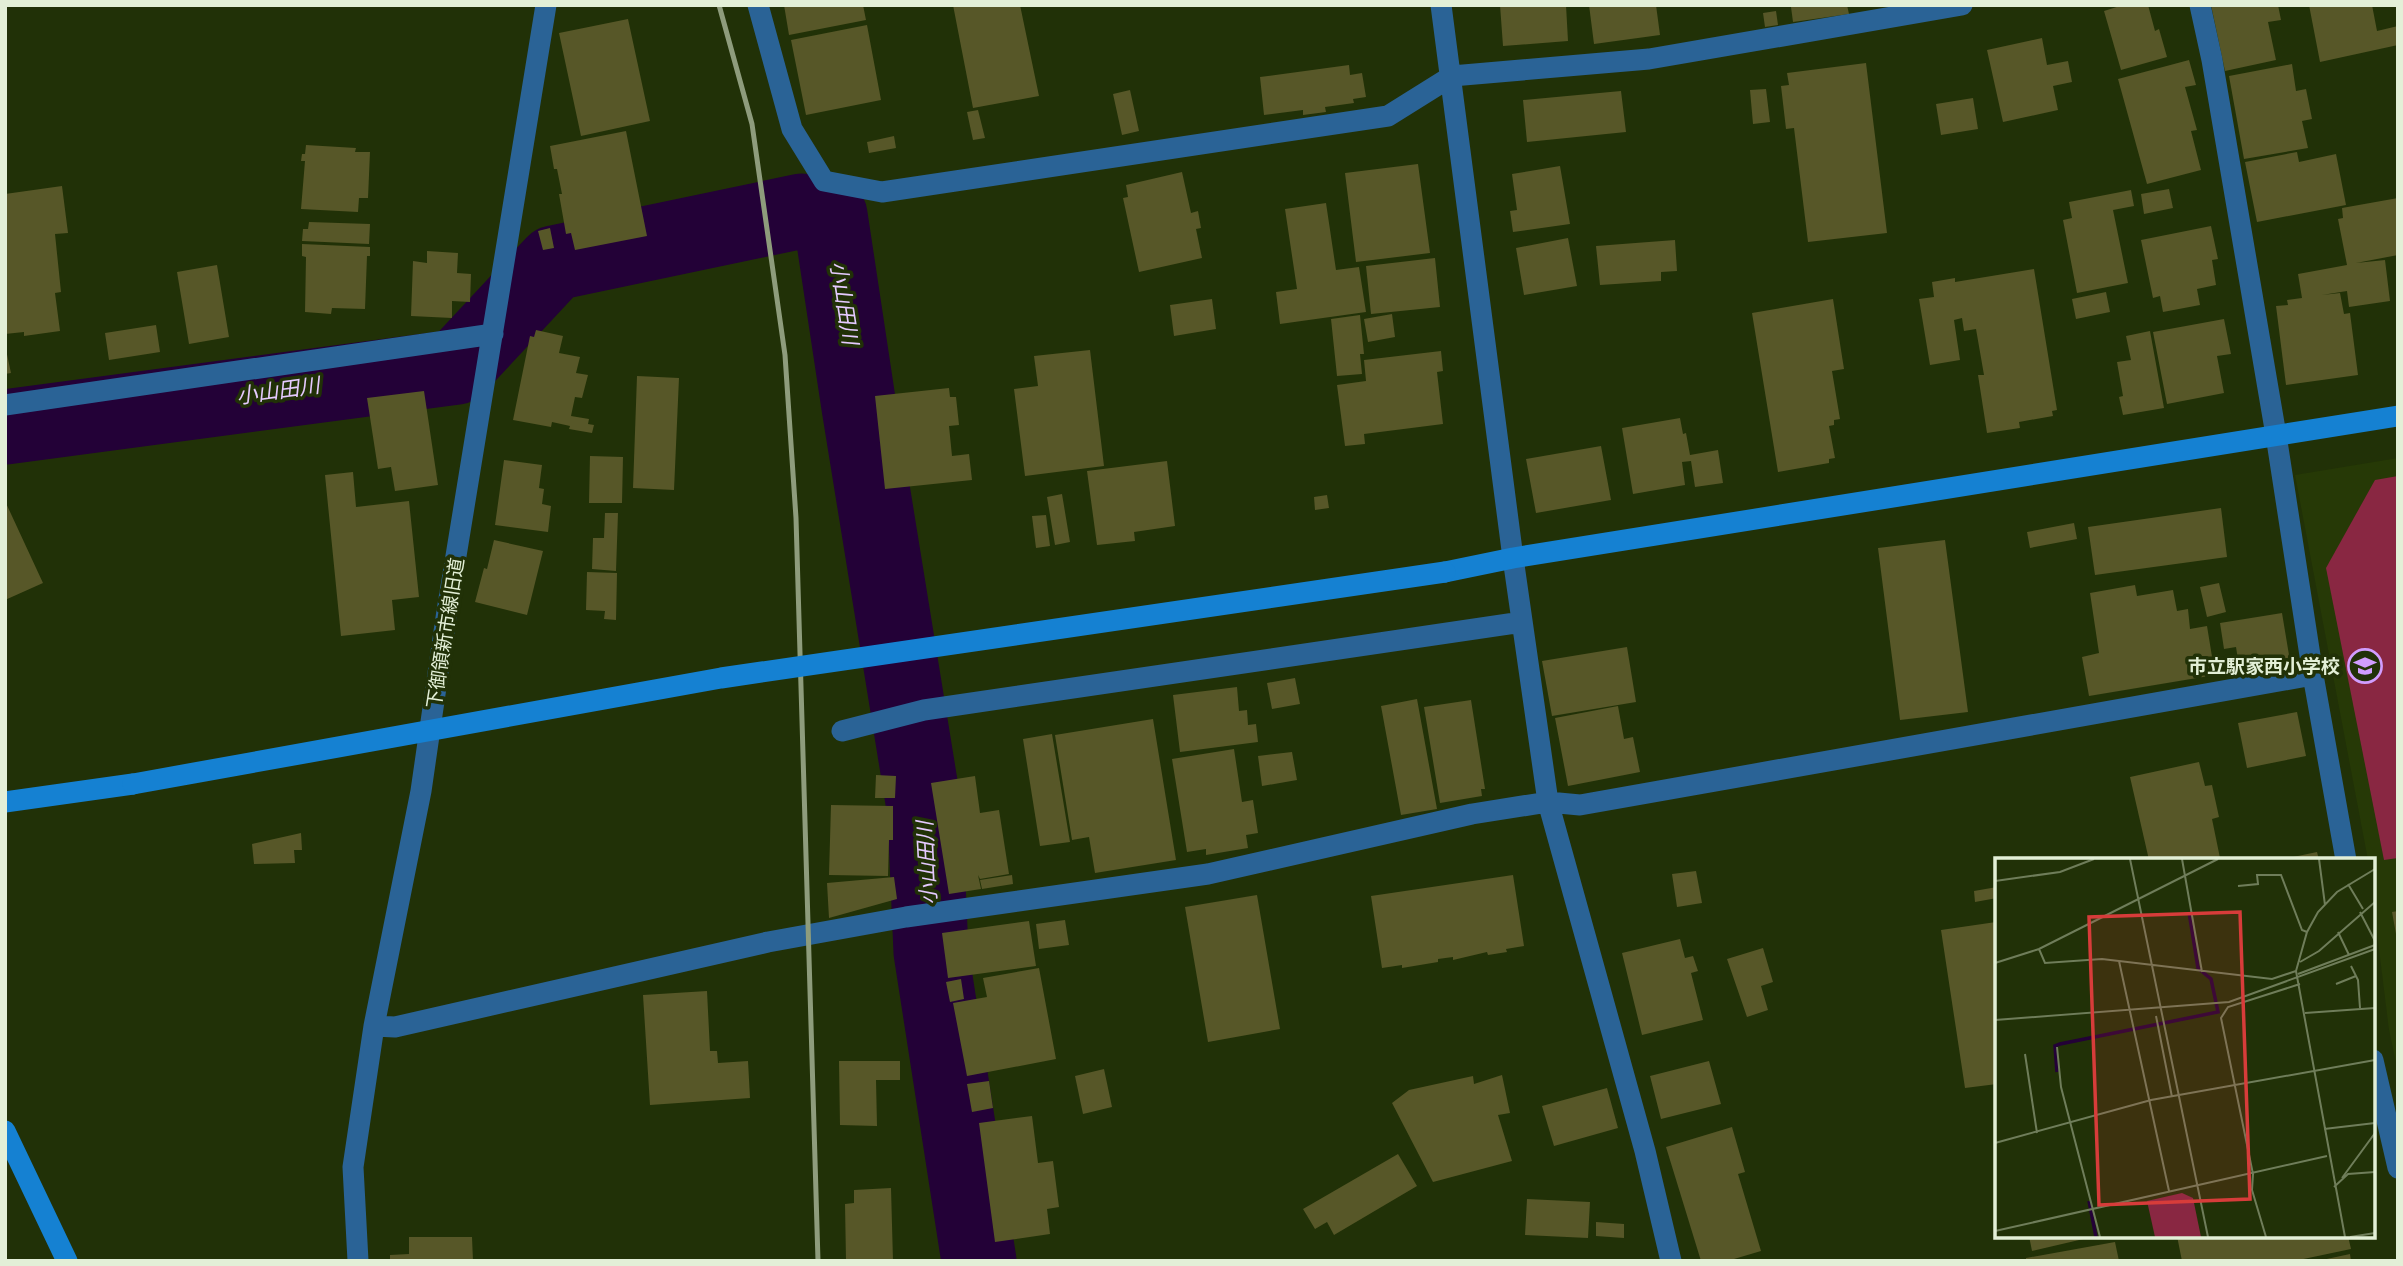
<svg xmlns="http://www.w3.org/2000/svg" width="2403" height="1266" font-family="'PT Sans Narrow','Noto Sans JP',sans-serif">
  <rect width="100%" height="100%" fill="#213107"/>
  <!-- built -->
  <path fill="#263906" d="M2398 458V1072L2389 1030 2373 901V860H2368L2295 475Z"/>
  <!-- green -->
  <path fill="#892742" d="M2398 476V858L2384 860 2326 568 2375 480Z"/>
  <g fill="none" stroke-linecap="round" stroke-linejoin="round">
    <!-- river -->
    <path stroke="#230137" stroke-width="75" d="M5 427 457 367 554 263 802 211 830 215 859 407 925 814 931 952 979 1261"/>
  </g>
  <!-- building -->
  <path fill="#575728" d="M784 5H863L866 20 789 35Z
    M953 5H1020L1039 96 973 108Z
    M1500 5H1566L1568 41 1503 46Z
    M1589 5H1656L1660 35 1594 44Z
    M1801 5H1847L1849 14 1793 22 1791 7Z
    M2123 5H2148L2155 31 2159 29 2167 57 2121 70 2104 11Z
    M2211 5H2278L2281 20 2268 22 2276 60 2225 71Z
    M2309 5H2372L2377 31 2398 26V45L2320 62Z
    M1776 11 1778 25 1765 27 1763 13Z
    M628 19 650 121 581 136 559 33Z
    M867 25 881 100 806 115 791 40Z
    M2042 38 2047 65 2068 61 2072 82 2053 86 2058 110 2003 122 1987 50Z
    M2189 60 2196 85 2185 87 2197 130 2191 131 2201 170 2147 184 2118 79Z
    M1866 63 1887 233 1808 242 1794 128 1786 129 1781 86 1789 85 1787 73Z
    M2292 64 2296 91 2306 89 2312 119 2302 121 2308 148 2244 159 2229 76Z
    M1349 65 1350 75 1362 73 1366 97 1353 99 1354 103 1325 107 1326 112 1303 115V110L1264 115 1260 77Z
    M1766 89 1770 122 1753 124 1750 90Z
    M1130 90 1139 131 1122 135 1113 94Z
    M1621 91 1626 132 1527 142 1523 100Z
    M1973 98 1978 129 1941 135 1936 104Z
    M978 110 985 138 973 140 967 112Z
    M626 131 647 236 575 250 571 233 566 234 559 194H562L557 169H554L550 146Z
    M894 136 896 148 869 153 867 142Z
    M306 145 356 148 355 152H370L368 198H359L358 212 301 209 305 161H301L302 154H305Z
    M2297 152 2299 162 2336 154 2346 205 2257 222 2245 162Z
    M1418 164 1430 253 1356 262 1345 173Z
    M1560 166 1570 224 1513 232 1510 211 1517 210 1512 174Z
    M1182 172 1191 213 1198 211 1201 228 1196 229 1202 258 1139 272 1123 198 1128 197 1126 185Z
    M62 186 68 233 55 234 61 292 55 293 60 331 24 336V332L5 334V194Z
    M2169 189 2173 208 2144 214 2141 194Z
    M2131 190 2134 206 2113 210 2128 283 2077 293 2063 220 2072 218 2069 202Z
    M2398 198V255L2356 263 2385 260 2390 301 2349 307 2347 291 2322 295 2340 293 2344 314 2350 313 2358 375 2286 385 2276 306 2288 305 2287 300 2302 298 2298 274 2347 265 2338 219 2343 218 2342 208Z
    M1326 203 1336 270 1359 267 1366 312 1280 324 1276 292 1297 289 1285 209Z
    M309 222 370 224 369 244 302 241 303 229H308Z
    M2211 226 2218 259 2212 260 2216 285 2197 289 2200 305 2163 312 2160 296 2153 298 2141 240Z
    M550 228 554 248 543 250 538 231Z
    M1568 238 1577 286 1524 295 1516 248Z
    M1675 240 1677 271 1661 272V281L1600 285 1596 246Z
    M302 244 370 247V256H367L365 309 332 308 331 314 305 312 306 257 302 256Z
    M427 251 458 253 457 273 471 274 470 302 452 301V318L411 316 413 261 427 263Z
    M1435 258 1440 307 1371 314 1366 266Z
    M217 265 229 337 189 344 177 272Z
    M2034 269 2057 410 2052 411 2053 416 2019 422 2020 428 1987 433 1978 375H1984L1976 329 1964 331 1962 318 1954 320 1960 360 1930 365 1919 299 1934 297 1932 282 1955 278V282Z
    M2106 292 2110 312 2076 319 2072 299Z
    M1212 299 1216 329 1174 336 1170 305Z
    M1833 299 1844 369 1832 371 1840 419 1834 420V425L1829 426 1835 458 1829 459V463L1778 472 1752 313Z
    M1392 314 1395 337 1368 342 1364 319Z
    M1360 315 1364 354H1360L1362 374 1337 376 1331 319Z
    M2224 319 2231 354 2217 356 2224 393 2167 404 2153 332Z
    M156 325 160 352 109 360 105 333Z
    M536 330 563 336 559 353 580 357 576 373 588 375 582 398 575 397 571 416 589 419 588 424 594 425 592 433 569 429 570 426 552 422 551 427 513 420 530 336 534 337Z
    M2150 331 2164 408 2123 415 2119 397 2123 396 2117 362 2131 360 2126 336Z
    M5 345 11 373 5 374Z
    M1090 350 1104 466 1025 476 1014 389 1038 386 1034 356Z
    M1441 351 1443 371 1437 372 1443 424 1364 434 1365 444 1345 446 1337 385 1366 381 1364 360Z
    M637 376 679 378 674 490 633 488Z
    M949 388 950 397H956L959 425 949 426 952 456 969 454 972 480 885 489 875 396Z
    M424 391 438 485 395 491 391 467 378 469 367 398Z
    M1680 418 1683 434 1686 433 1690 455 1718 450 1723 483 1695 487 1691 461 1682 462 1685 485 1633 494 1622 428Z
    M1601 446 1611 500 1536 513 1526 459Z
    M590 456 623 457 622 503H589Z
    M504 460 542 465 539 488 544 489 542 504 551 506 548 532 495 525Z
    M1167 461 1175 526 1134 532 1135 541 1097 545 1087 471Z
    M353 472 356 507 409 501 419 597 392 600 395 630 341 636 325 475Z
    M1062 494 1070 542 1055 545 1047 497Z
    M1327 495 1329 508 1315 510 1314 497Z
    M5 501 43 583 5 600Z
    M2221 508 2227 557 2095 575 2088 527Z
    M605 513H618L616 571 592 569 593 538H604Z
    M1046 515 1050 546 1036 548 1032 516Z
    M2074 523 2077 539 2030 548 2027 532Z
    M494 540 543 551 527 615 475 602 484 568 487 569Z
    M1945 540 1968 712 1900 720 1878 548Z
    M587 572 617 573 616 620 604 619 605 611 586 610Z
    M2219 583 2226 612 2207 617 2200 587Z
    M2135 585 2137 596 2173 590 2177 611 2188 609 2190 629 2207 626 2215 675 2089 696 2082 657 2099 653 2090 593Z
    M2282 613 2290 661 2265 666 2266 669 2240 673 2236 647 2224 649 2220 623Z
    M1627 647 1636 702 1552 716 1542 661Z
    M1295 678 1300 704 1272 709 1267 683Z
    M1237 687 1239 711 1247 710 1248 725 1256 724 1258 742 1180 752 1173 695Z
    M1417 699 1437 809 1401 815 1381 706Z
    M1471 700 1485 789H1481L1482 796 1440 803 1424 707Z
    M1618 706 1624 739 1633 737 1640 772 1568 786 1555 718Z
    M2297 712 2306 756 2247 768 2238 723Z
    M1153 719 1176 860 1095 873 1089 837 1072 840 1055 735Z
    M1052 734 1070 842 1040 846 1023 739Z
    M1234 749 1242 802 1253 800 1258 833 1246 835 1248 848 1206 855V849L1187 852 1172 759Z
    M1292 752 1297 780 1262 786 1258 756Z
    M2199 762 2205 786 2212 785 2219 817 2212 819 2220 858 2211 860H2149L2130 777Z
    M876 775 896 776 895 798H875Z
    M975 776 980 813 999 810 1009 874 980 879 978 875 981 889 949 894 931 783Z
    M831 805 893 806V840H889L888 876 829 875Z
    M301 833 302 850H294L295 863 254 864 252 844Z
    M2317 852 2319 860H2284V859Z
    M1696 871 1702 903 1677 907 1672 874Z
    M1012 875 1013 884 982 889 980 880Z
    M1513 875 1524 946 1506 949 1507 952 1488 955 1487 952 1453 960V957L1438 959V962L1402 968V965L1382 968 1371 896Z
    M894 877 897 899 829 918 827 883Z
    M1997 887V898L1975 902 1974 891Z
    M1257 895 1280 1029 1208 1042 1185 907Z
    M2398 911V934H2396L2392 912Z
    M1065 920 1069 945 1039 949 1036 924Z
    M1029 921 1036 966 948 978 942 933Z
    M1996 922 1997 1084 1965 1088 1941 930Z
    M1680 939 1685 958 1693 956 1698 971 1691 973 1703 1020 1642 1035 1622 953Z
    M1763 948 1773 982 1761 986 1768 1010 1747 1017 1727 959Z
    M1039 968 1056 1059 967 1076 953 1003 987 997 983 978Z
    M961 979 964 999 950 1002 946 982Z
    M707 991 710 1051H717L718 1063 748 1061 750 1098 650 1105 643 995Z
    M839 1061H900V1080H876L877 1126 840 1125Z
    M1709 1061 1721 1104 1661 1119 1650 1076Z
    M1104 1069 1112 1107 1083 1114 1075 1076Z
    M1502 1075 1510 1113 1498 1115 1512 1161 1433 1182 1392 1103 1409 1090 1473 1076 1474 1084Z
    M989 1081 993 1108 972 1112 967 1084Z
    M1607 1088 1618 1128 1554 1146 1542 1106Z
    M1032 1116 1038 1163 1053 1161 1059 1207 1047 1209 1050 1234 995 1242 979 1123Z
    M1732 1127 1745 1172 1738 1174 1761 1251 1734 1259 1735 1261H1701L1666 1147Z
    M1398 1154 1417 1186 1334 1235 1327 1222 1315 1229 1303 1209Z
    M891 1188 893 1261H846L845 1204 854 1203V1190Z
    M1527 1199 1590 1202 1588 1238 1525 1235Z
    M1596 1222 1624 1224V1238L1596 1236Z
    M2029 1236H2092V1237L2032 1251Z
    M2177 1236H2348L2351 1249 2294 1261H2182Z
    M409 1237H472L473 1261H390V1255L409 1254Z
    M2115 1242 2119 1261H2026V1258Z
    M2350 1254 2351 1261H2322V1260Z"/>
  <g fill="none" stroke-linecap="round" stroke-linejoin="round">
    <!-- street -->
    <path stroke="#2a6396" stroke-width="21" d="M758 5 792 129 824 181 882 192 1388 116 1452 76 1649 59 1962 5
      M1441 5 1513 558 1548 802 1645 1151 1671 1261
      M2200 5 2212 60 2276 435 2313 675 2346 860
      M5 405 493 334
      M842 731 924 710 1522 622
      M374 1026 395 1027 768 942 906 917 1208 874 1472 814 1548 802 1580 805 2313 675
      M2373 1060 2398 1168
      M358 1261 353 1167 374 1026 421 791 447 611 546 5"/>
    <!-- secondary -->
    <path stroke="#1581d2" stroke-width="21" d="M1445 572 1513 558 2398 416
      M5 802 133 784
      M5 1131 67 1261"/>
    <!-- rail -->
    <path stroke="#8e9c7c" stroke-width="5" d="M719 5 752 124 785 355 796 518 818 1261"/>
    <!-- secondary-bridge -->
    <path stroke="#1581d2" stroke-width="21" d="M133 784 721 678 1445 572"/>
  </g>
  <!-- icons -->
  <defs>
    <g id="school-ring" transform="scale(1.75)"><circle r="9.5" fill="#213107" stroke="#d19dfe" stroke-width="1.5"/><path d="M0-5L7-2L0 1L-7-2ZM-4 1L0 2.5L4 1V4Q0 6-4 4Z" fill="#d19dfe"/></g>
  </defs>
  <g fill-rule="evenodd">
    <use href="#school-ring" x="2365" y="666"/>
  </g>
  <g text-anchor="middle" stroke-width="7" stroke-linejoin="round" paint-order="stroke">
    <!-- street labels -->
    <g font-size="19" fill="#e3efd7" stroke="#213107">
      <text transform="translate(445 633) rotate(-81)" y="7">下御領新市線旧道</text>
    </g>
    <!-- poi labels -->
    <g font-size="19" font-weight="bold" fill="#e3efd7" stroke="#213107" text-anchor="end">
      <text x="2340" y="673">市立駅家西小学校</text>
    </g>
    <!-- water labels -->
    <g font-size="21" font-style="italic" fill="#e5caff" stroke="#213107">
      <text transform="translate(844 303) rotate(81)" y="7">小山田川</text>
      <text transform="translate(278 391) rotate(-8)" y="7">小山田川</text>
      <text transform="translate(927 863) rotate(-93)" y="7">小山田川</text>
    </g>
  </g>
  <!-- overview -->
  <g transform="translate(1995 858)">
    <rect width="380" height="380" fill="#213107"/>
    <path d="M187 335 198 340 206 379H160L152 343Z" fill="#892742"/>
    <path fill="none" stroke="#230137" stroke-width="3.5" d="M62 214 60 188 65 186 223 154 216 121 203 110 194 54M94 343 101 379"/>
    <path fill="none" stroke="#6f7d5a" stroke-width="2" d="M135 1 213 379M187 1 207 114M324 1 330 47M0 23 65 14 99 1M353 26 368 51M243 28 263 26 262 17H286L307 72 312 74M365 54 380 83M343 74 354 97M44 91 50 105 107 101 277 121 301 113 312 74 323 54 342 34 380 11M124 103 174 333M305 104 324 93 380 44M0 105 44 91 223 1M356 108 363 122 365 150M301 113 350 379M303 116 380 87M341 126 361 118M310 155 380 150M161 158 177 239M0 162 234 144 380 91M62 189 66 229 105 379M30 196 42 275M329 271 380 265M0 285 156 242 380 202M347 320 380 275M339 329 353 316 380 314M0 373 332 298M271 379 257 332 258 316 226 160 233 149 305 126M355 379 380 375"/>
    <path fill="#d73c3a" fill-opacity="0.15" stroke="#d73c3a" stroke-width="3.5" d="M245 54 255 341 104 347 94 59Z"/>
    <rect width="380" height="380" fill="none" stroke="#e3efd7" stroke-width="3.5"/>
  </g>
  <!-- border -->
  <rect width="2403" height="1266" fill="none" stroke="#e3efd7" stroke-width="14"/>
</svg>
